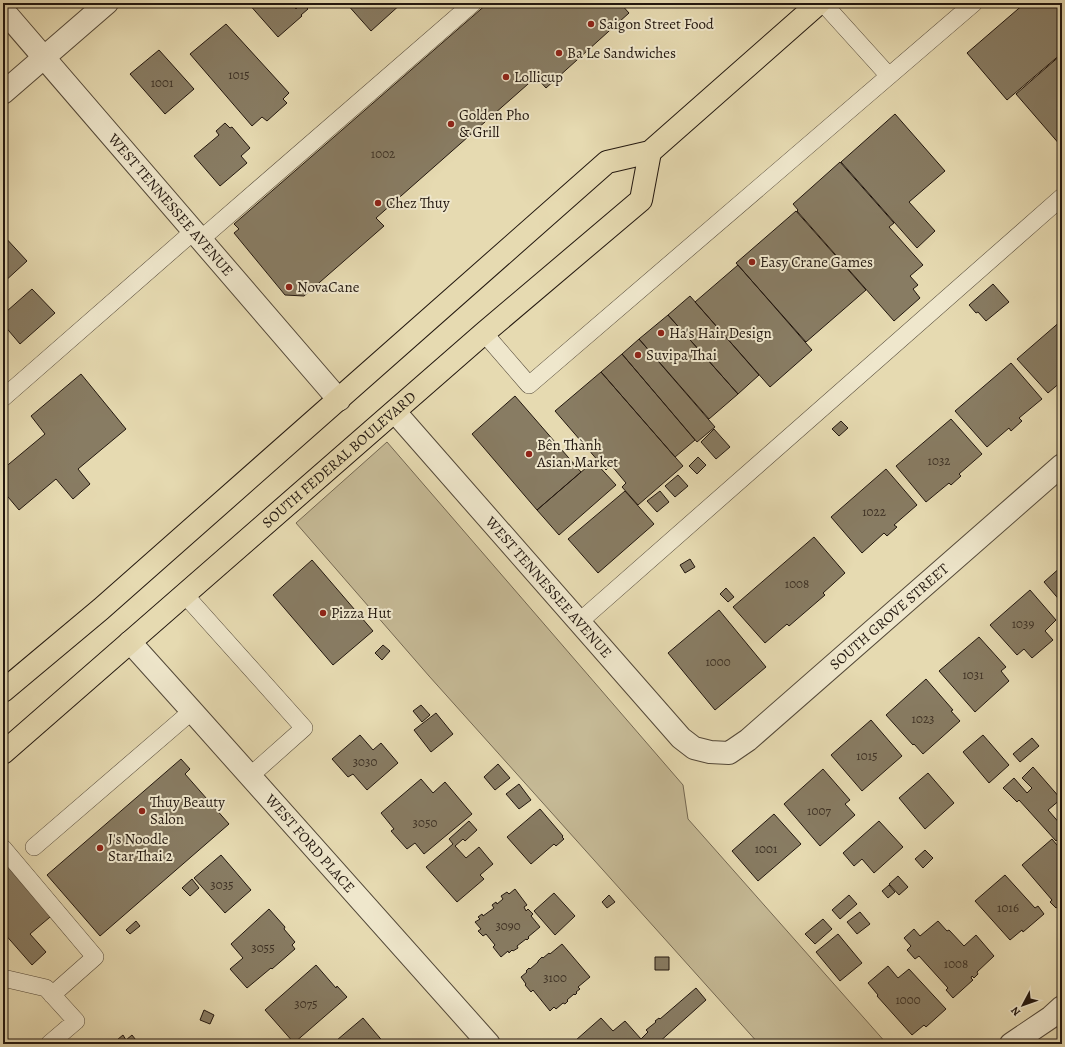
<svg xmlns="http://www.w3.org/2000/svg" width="1065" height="1047" font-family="Alegreya,serif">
  <rect width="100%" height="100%" fill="#e6dab1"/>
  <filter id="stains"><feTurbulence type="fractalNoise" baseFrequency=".005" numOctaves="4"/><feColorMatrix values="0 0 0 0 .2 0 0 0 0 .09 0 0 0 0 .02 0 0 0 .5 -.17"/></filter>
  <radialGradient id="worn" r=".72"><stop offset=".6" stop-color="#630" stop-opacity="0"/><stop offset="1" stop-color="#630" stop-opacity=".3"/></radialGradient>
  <!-- green -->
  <path fill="#c5b995" stroke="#746852" d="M387 442 683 785 688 819 887 1044H759L429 676 296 523Z"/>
  <!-- building -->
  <path fill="#887c63" stroke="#22170f" d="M248 3H290L296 9 302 3 308 9 301 15 302 16 278 37Z
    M346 3H402L371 31Z
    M488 3H620L629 13 546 88 536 77 376 218 384 226 304 296 285 295 234 233 239 229 234 224Z
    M1025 3H1062V53L1007 100 967 53Z
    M226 24 289 93 283 99 287 103 267 121 262 117 252 126 190 54Z
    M159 50 194 89 165 114 130 74Z
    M1062 54V145L1061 146 1016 94Z
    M895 114 945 171 909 202 935 231 917 248 841 162Z
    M225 123 230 128 232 127 250 148 241 156 247 163 220 186 194 156 219 135 216 131Z
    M840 162 894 223 889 227 923 265 910 276 918 285 913 289 920 298 894 321 797 211 798 210 793 204Z
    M796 211 866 290 806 342 736 263Z
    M3 235 27 261 3 283Z
    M738 265 812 350 770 387 695 302Z
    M993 284 1009 302 986 321 978 312 976 313 969 305Z
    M32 289 55 313 20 344 3 324V306L7 311Z
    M690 296 759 375 738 394 668 315Z
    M668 315 738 394 709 419 639 339Z
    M1062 320V381L1048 393 1017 359Z
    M639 339 715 427 697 442 622 354Z
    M622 354 695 440 675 457 601 372Z
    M1011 363 1042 399 1019 418 1022 421 1011 431 1009 428 987 447 955 411Z
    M601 372 683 466 638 505 622 487 626 483 611 465 606 470 555 411Z
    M81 374 126 429 78 469 90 484 73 499 56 479 19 510 3 491V469L45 434 31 416Z
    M515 396 581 472 537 510 472 434Z
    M951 419 982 454 959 474 961 476 951 485 949 483 926 502 896 466Z
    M841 421 848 428 839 436 832 429Z
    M714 429 730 447 716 459 701 442Z
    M698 457 706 465 697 474 689 466Z
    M594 461 616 485 559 535 537 510Z
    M886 469 917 505 894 525 897 527 887 536 884 533 862 553 831 517Z
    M678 475 688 486 675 497 665 486Z
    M625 491 654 524 598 573 568 539Z
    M660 491 669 502 657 512 647 501Z
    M814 537 845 573 823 593 825 595 789 626 787 624 765 643 733 607Z
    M690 559 695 567 685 573 680 565Z
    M312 560 373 631 333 665 273 595Z
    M1062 566V603L1044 582Z
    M726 588 734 597 728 602 720 594Z
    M1030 590 1056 620 1045 631 1053 640 1032 658 1024 649 1017 655 990 625Z
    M719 610 766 667 715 710 668 653Z
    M979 637 1006 667 1001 671 1009 681 975 712 939 671Z
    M383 645 390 651 382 660 375 653Z
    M926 679 953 710 951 711 960 721 923 754 914 744 913 745 886 715Z
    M421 705 430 715 422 722 413 711Z
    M436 713 453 734 431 752 414 730Z
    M871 720 902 756 862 791 831 755Z
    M360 735 373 750 381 743 398 763 367 790 353 774 348 777 332 759Z
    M983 735 1009 765 989 783 963 752Z
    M1032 738 1039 746 1020 762 1013 754Z
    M181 759 190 769 185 774 229 824 100 936 47 875Z
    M498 764 510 778 495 790 484 777Z
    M1033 767 1061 799 1048 810 1062 826V835L1056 841 1019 800 1017 802 1003 788 1014 778 1027 793 1032 788 1022 778Z
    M823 769 850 800 845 804 855 815 820 846 784 804Z
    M928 773 954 803 925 829 899 798Z
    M421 779 433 793 445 782 472 814 424 854 415 843 407 849 391 831 394 829 381 813Z
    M519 784 531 800 519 809 506 794Z
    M540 809 563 836 562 837 564 839 556 846 554 844 531 864 507 837Z
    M774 814 801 844 758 881 732 851Z
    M469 821 477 830 465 841 463 839 455 846 466 858 479 847 493 864 480 875 484 879 457 902 426 867 453 844 449 839Z
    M879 821 903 847 874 873 862 859 854 866 843 853Z
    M1052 839 1062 851V904L1056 908 1050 902 1052 900 1022 865Z
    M925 850 933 858 923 868 915 859Z
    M3 852 56 912 30 934 46 952 32 965 3 932Z
    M221 855 251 890 225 913 194 878Z
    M1005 875 1035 908 1038 906 1044 914 1023 932 1022 930 1010 940 975 901Z
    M898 876 908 887 899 895 889 884Z
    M192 879 199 888 190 896 182 888Z
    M889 885 895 892 888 898 882 891Z
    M515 889 527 905 524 907 526 911 528 909 533 914 531 916 540 927 528 937 529 938 527 940 526 939 517 946 518 948 513 951 512 950 509 953 508 951 501 957 493 947 495 945 486 934 483 936 478 931 481 929 475 922 480 919 478 917 482 914 483 916 494 908 492 905 496 902 497 904 503 899 501 896 507 892 509 894Z
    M554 893 575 916 555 935 534 911Z
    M609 895 615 902 607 908 602 902Z
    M849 895 857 904 840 919 832 910Z
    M269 909 285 927 284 929 295 942 292 945 295 949 272 969 271 968 247 988 230 969 243 958 231 944Z
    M860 912 870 924 857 934 847 922Z
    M823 919 832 929 815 944 805 934Z
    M136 921 140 926 130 934 126 930Z
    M938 921 947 931 949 930 964 946 976 935 994 956 977 972 978 974 974 978 972 976 971 978 973 980 953 998 946 990 948 988 919 956 915 959 907 950 911 946 904 938 914 929 920 936Z
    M838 934 862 963 840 981 816 952Z
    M562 944 590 977 578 987 580 989 576 992 577 993 575 995 574 994 567 1000 568 1001 565 1004 563 1003 556 1009 554 1007 550 1011 533 990 531 992 525 985 526 984 521 977 527 972 526 971 529 968 530 969 538 962V961L542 957 543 958 549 953 550 954Z
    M655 957H669V970H655Z
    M316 965 336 988 337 986 347 997 294 1043 265 1010Z
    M888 966 898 978 909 969 946 1009 926 1027 924 1025 912 1035 877 996 878 995 868 983Z
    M696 988 706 1000 657 1044H580L576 1040 601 1018 613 1031 625 1021 641 1039 648 1032 646 1030 656 1022 655 1021 659 1018 660 1019Z
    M204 1010 214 1015 210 1024 200 1020Z
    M363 1018 385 1044H334L337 1040Z
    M123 1035 126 1040 132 1035 139 1044H112Z"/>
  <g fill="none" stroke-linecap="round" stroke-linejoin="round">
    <!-- lane casing -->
    <g stroke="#534838" stroke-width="18">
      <path id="lane" d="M823 3 889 76
        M201 239 473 3
        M484 333 529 385 974 3
        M3 398 194 231
        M185 595 304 728 250 776
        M579 622 1062 197
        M34 847 192 711
        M3 848 95 957 52 995
        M3 978 46 988 76 1021 49 1044"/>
    </g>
    <!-- street casing -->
    <g stroke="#534838" stroke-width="24">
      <g id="street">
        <path id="s1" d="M3 10 339 400"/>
        <path d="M3 93 107 3"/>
        <path id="s2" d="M395 412 681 738 694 748 710 752 729 753 748 740 1062 465"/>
        <path id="s3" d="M130 642 192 711 489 1044"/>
        <path d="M1011 1044 1051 1017 1062 1007"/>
      </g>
    </g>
    <!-- primary casing -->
    <g stroke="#22170f" stroke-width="24">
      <g id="primary">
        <path d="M3 691 101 609 607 162 650 152 819 3"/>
        <path id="s4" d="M3 753 484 333 641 200 650 152"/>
      </g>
    </g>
    <!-- lane -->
    <use href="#lane" stroke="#efe7cc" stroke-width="17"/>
    <!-- street -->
    <use href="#street" stroke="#efe7cc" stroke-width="22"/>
    <!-- primary -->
    <use href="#primary" stroke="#e6dab1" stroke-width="22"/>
  </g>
  <!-- markers -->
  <g fill="#8f2418" stroke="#efe7cc" stroke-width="1.5">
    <circle cx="591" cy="24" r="4"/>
    <circle cx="559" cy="53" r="4"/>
    <circle cx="506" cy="77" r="4"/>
    <circle cx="451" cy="124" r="4"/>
    <circle cx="378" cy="203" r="4"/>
    <circle cx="752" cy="262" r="4"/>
    <circle cx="289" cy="287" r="4"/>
    <circle cx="661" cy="333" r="4"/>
    <circle cx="638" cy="355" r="4"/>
    <circle cx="529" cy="454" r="4"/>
    <circle cx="323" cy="613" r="4"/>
    <circle cx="142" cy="811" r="4"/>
    <circle cx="100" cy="848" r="4"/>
  </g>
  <g text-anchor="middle" stroke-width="4" stroke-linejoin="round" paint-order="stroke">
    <!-- number labels -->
    <g font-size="13" fill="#3c3024">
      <text x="239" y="79">1015</text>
      <text x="162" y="87">1001</text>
      <text x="383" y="158">1002</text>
      <text x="939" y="465">1032</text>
      <text x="874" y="516">1022</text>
      <text x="797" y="588">1008</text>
      <text x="1023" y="628">1039</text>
      <text x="718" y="666">1000</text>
      <text x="973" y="679">1031</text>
      <text x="923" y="723">1023</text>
      <text x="867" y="760">1015</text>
      <text x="365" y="766">3030</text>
      <text x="819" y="815">1007</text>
      <text x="425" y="827">3050</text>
      <text x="766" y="853">1001</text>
      <text x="222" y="889">3035</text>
      <text x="1008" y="912">1016</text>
      <text x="508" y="930">3090</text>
      <text x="263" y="952">3055</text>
      <text x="956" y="968">1008</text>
      <text x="555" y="982">3100</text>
      <text x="908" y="1004">1000</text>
      <text x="306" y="1008">3075</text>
    </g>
    <!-- poi labels -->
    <g font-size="15" fill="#22170f" stroke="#efe7cc" text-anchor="start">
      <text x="599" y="29">Saigon Street Food</text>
      <text x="567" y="58">Ba Le Sandwiches</text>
      <text x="514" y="82">Lollicup</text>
      <text x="459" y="120">Golden Pho<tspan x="459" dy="17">&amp; Grill</tspan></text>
      <text x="386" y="208">Chez Thuy</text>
      <text x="760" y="267">Easy Crane Games</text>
      <text x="297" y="292">NovaCane</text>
      <text x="669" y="338">Ha's Hair Design</text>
      <text x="646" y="360">Suvipa Thai</text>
      <text x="537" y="450">Bên Thành<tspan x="537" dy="17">Asian Market</tspan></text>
      <text x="331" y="618">Pizza Hut</text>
      <text x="150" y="807">Thuy Beauty<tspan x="150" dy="17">Salon</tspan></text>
      <text x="108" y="844">J's Noodle<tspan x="108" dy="17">Star Thai 2</tspan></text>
    </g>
    <!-- street labels -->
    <g font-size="15" fill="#22170f" stroke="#efe7cc">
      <text dy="5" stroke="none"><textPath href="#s1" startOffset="257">WEST TENNESSEE AVENUE</textPath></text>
      <text dy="5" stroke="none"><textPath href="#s4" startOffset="446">SOUTH FEDERAL BOULEVARD</textPath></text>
      <text dy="5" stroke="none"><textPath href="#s2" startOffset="233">WEST TENNESSEE AVENUE</textPath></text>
      <text dy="5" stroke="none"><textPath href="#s2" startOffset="696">SOUTH GROVE STREET</textPath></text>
      <text dy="5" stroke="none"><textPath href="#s3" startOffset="270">WEST FORD PLACE</textPath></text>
    </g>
  </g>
  <!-- margin -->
  <rect width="1065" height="1047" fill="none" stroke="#e6dab1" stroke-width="16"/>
  <rect x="4" y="4" width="1057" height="1039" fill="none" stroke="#22170f" stroke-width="2"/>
  <rect x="8" y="8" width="1049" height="1031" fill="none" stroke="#22170f"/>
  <!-- north arrow -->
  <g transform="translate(1023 1005) rotate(229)" stroke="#efe7cc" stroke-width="3" paint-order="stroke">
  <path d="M0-3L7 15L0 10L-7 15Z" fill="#22170f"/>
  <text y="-6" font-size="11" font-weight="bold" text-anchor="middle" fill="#22170f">N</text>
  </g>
  <rect width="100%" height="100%" filter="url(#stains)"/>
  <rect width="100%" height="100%" fill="url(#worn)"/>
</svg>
